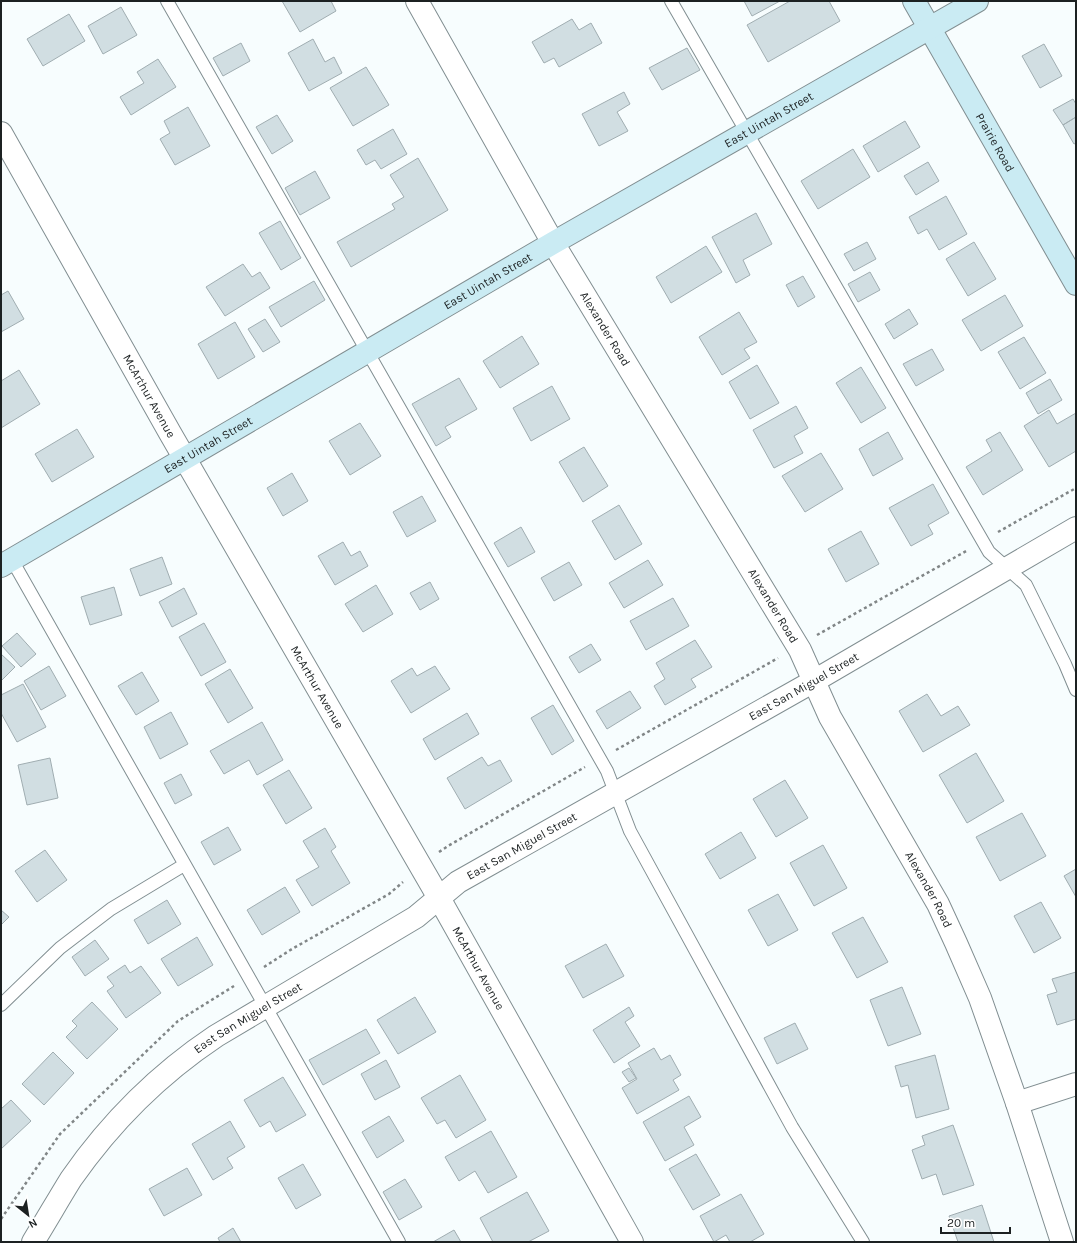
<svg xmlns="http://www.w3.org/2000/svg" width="1077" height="1243" font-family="Karla,sans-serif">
  <rect width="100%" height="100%" fill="#f7fdfe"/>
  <!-- building -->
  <path fill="#d1dee2" stroke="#a0adb1" d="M282 1H331L336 11 300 32Z
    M744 1H780L752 16Z
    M790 1H829L840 21 768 62 747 25Z
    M121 7 137 35 103 54 88 26Z
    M69 14 85 41 43 66 27 39Z
    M572 19 579 30 591 23 602 43 559 67 554 58 544 63 532 42Z
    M313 39 325 62 334 57 342 73 309 91 288 53Z
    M241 43 250 61 223 76 213 58Z
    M1044 44 1062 76 1040 88 1022 56Z
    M687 48 700 70 662 90 649 68Z
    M158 59 176 87 131 115 120 97 144 83 137 72Z
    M366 67 389 105 353 126 330 88Z
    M624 92 630 104 617 112 628 131 599 146 582 114Z
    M1073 99 1076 104V117L1063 125 1053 110Z
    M188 107 210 146 175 165 160 139 170 133 164 121Z
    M277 115 293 141 272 154 256 127Z
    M1076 117V143L1074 144 1063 125Z
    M905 121 920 147 878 172 863 146Z
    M393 129 407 154 381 169 375 160 366 165 357 150Z
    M853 149 870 177 818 209 801 181Z
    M418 158 448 210 351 267 337 242 395 209 392 204 404 197 390 175Z
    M928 162 939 181 916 195 904 176Z
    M315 171 330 198 300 215 285 188Z
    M946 196 967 234 939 250 927 229 918 234 909 217Z
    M756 213 772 244 743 260 750 275 736 283 712 237Z
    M280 221 301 258 281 270 259 233Z
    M867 242 876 259 854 271 844 254Z
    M974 242 996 279 968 296 946 259Z
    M706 246 722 272 671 303 656 277Z
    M243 264 252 277 260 272 270 288 225 316 206 287Z
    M870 272 880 290 858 302 848 284Z
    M803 276 815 297 798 307 786 285Z
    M314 281 325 300 281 327 269 307Z
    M8 291 24 319 1 332V295Z
    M1005 295 1023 326 981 351 962 320Z
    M909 309 918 324 894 339 885 324Z
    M739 312 757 342 744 349 750 358 722 375 699 337Z
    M265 319 280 342 263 352 248 329Z
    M235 322 255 357 218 379 198 344Z
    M522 336 539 364 500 388 483 361Z
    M1024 337 1046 373 1020 389 998 352Z
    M932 349 944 370 916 386 903 364Z
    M757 365 779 403 750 419 729 382Z
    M861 367 886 408 861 423 836 383Z
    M19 370 40 404 1 428V381Z
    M459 378 477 409 445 427 451 437 436 446 412 404Z
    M1050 379 1062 400 1038 414 1026 393Z
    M552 386 570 419 531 441 513 408Z
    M796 406 808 428 794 436 803 453 774 468 753 430Z
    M1049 410 1057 424 1076 413V451L1049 467 1024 426Z
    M360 423 381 456 350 475 329 441Z
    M77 429 94 457 52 482 35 454Z
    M888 432 903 459 873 476 859 449Z
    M1000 432 1023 470 983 495 966 467 992 451 986 440Z
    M584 447 608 486 583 502 559 462Z
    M821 453 843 489 805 512 782 476Z
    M292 473 308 501 283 516 267 488Z
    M933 484 949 513 928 525 933 534 911 546 889 508Z
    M422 496 436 521 407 537 393 512Z
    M619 505 642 544 615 560 592 521Z
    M521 527 535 552 508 567 494 543Z
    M861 531 879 564 846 582 828 549Z
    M343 542 351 556 360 551 368 566 335 585 318 556Z
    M162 557 172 584 140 596 130 569Z
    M648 560 663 585 624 608 609 583Z
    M569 562 582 585 554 601 541 578Z
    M430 582 439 599 420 610 410 593Z
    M376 585 393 614 363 632 345 604Z
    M114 587 122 615 90 625 81 597Z
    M184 588 197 614 172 627 159 602Z
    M673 598 689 626 646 650 630 621Z
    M204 623 226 662 201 676 179 637Z
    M17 633 36 654 21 667 2 646Z
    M695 640 712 667 691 679 696 687 665 705 654 686 665 679 656 663Z
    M591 644 601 660 579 673 569 657Z
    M1 654 15 667 1 681Z
    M49 666 66 696 41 710 24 681Z
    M435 666 450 689 411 713 391 681 412 668 417 676Z
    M230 669 253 708 228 723 205 684Z
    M142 672 159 701 136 715 118 686Z
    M23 684 46 727 17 742 1 713V695Z
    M630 691 641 708 607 729 596 711Z
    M927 694 941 716 958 706 970 725 923 752 899 711Z
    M553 705 574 741 552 755 531 718Z
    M171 712 188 744 160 759 144 727Z
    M467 713 479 734 435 760 423 739Z
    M262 722 283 760 257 775 249 760 224 774 210 751Z
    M976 753 1004 801 967 823 939 775Z
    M482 757 488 766 500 760 512 781 465 809 447 778Z
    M50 758 58 798 27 805 18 765Z
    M289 770 312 808 286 824 263 785Z
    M181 774 192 795 175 804 164 783Z
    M785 780 808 818 776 837 753 799Z
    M1022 813 1046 856 1000 881 976 837Z
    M228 827 241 850 214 865 201 842Z
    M325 828 336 847 331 851 350 883 312 906 296 880 319 867 303 841Z
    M741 832 756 858 720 879 705 854Z
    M823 845 847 888 814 906 790 863Z
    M45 850 67 880 37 902 15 871Z
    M1076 869V897L1064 876Z
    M285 887 300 912 262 935 247 910Z
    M778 894 798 930 768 946 748 910Z
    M167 900 181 924 148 944 134 920Z
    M1041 902 1061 938 1034 953 1014 916Z
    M1 910 9 917 1 925Z
    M863 917 888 962 857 978 832 933Z
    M197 937 213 965 178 986 161 959Z
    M95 940 109 959 85 976 72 957Z
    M606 944 624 976 583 998 565 966Z
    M125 965 130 973 141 966 161 993 126 1018 107 991 114 986 107 977Z
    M1076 972V1019L1057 1025 1047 995 1057 992 1052 979Z
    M902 987 921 1034 888 1046 870 1000Z
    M415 997 436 1032 398 1054 377 1020Z
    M92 1002 118 1029 87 1059 66 1037 77 1026 72 1021Z
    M629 1007 634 1016 625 1022 640 1046 614 1063 593 1030Z
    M795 1023 808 1049 777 1064 764 1038Z
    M366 1029 380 1053 323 1085 309 1060Z
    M654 1048 661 1060 670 1055 681 1075 673 1080 679 1090 637 1114 622 1088 637 1079 628 1063Z
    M53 1052 74 1073 44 1105 22 1084Z
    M935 1055 949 1109 916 1118 908 1085 901 1087 895 1066Z
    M386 1060 400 1087 375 1100 361 1074Z
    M629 1068 636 1078 629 1082 622 1072Z
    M460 1075 486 1120 456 1138 445 1120 437 1124 421 1098Z
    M283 1077 306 1115 276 1132 270 1121 260 1127 244 1100Z
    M689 1096 701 1117 684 1127 694 1145 665 1161 643 1122Z
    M11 1100 31 1121 1 1149V1109Z
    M389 1116 404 1141 377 1158 362 1132Z
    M230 1121 245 1147 227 1158 233 1168 213 1180 192 1144Z
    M953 1125 974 1185 943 1195 936 1174 922 1179 912 1150 925 1145 922 1136Z
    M491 1131 517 1177 488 1193 475 1171 459 1181 445 1157Z
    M696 1154 720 1195 693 1210 669 1169Z
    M303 1164 321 1195 296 1209 278 1178Z
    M187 1168 202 1195 164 1216 149 1189Z
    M405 1179 422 1207 399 1220 383 1192Z
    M527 1192 549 1231 528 1242H493L480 1218Z
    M741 1194 764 1234 750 1242H730L726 1235 714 1242 700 1216Z
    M982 1205 994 1242H958L949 1216Z
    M233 1228 241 1242H220L218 1238Z
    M454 1230 461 1242H433Z"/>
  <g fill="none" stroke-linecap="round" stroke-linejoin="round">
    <!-- lane casing -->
    <g stroke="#818e91" stroke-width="14">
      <path id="lane" d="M167 1 607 771 630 831 792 1127 863 1242
        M671 1 989 552 1026 585 1065 664 1076 690
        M12 560 399 1242
        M1 1005 60 948 111 909 184 865"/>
    </g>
    <!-- street casing -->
    <g stroke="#818e91" stroke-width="24">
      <g id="street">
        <path id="s1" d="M417 1 553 243 800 650 830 717 938 904 956 943 980 998 1017 1103 1062 1242"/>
        <path id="s2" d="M1 133 170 433 439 898 632 1242"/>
        <path d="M1017 1103 1076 1084"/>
        <path id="s3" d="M33 1242C46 1221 58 1200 71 1179 110 1123 159 1074 216 1036L416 917 458 882 814 681 1076 528"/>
      </g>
    </g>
    <!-- secondary casing -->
    <g stroke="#818e91" stroke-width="24">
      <g id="secondary">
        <path id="s4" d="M914 1 1076 284"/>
        <path id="s5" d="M1 566 553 243 977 1"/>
      </g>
    </g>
    <!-- path -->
    <path stroke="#818687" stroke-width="2.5" stroke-dasharray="3 3" stroke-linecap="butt" d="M998 532 1076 488
      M817 635 968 550
      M616 750 778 658
      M439 852 448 846 585 767
      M264 967 292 949 389 894 403 882
      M1 1219 60 1134 178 1021 234 986"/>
    <!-- lane -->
    <use href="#lane" stroke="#fff" stroke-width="12"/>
    <!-- street -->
    <use href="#street" stroke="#fff" stroke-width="22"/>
    <!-- secondary -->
    <use href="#secondary" stroke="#caebf3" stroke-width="22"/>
  </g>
  <g text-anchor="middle" stroke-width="3" stroke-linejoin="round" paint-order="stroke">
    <!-- street labels -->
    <g font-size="12" fill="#1c2122" stroke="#fff">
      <text dy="4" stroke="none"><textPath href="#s5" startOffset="888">East Uintah Street</textPath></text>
      <text dy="4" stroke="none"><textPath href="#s4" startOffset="163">Prairie Road</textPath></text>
      <text dy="4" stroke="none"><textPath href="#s5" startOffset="564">East Uintah Street</textPath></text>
      <text dy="4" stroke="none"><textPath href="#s1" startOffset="378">Alexander Road</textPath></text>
      <text dy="4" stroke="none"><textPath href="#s2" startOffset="302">McArthur Avenue</textPath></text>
      <text dy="4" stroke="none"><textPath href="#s5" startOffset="240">East Uintah Street</textPath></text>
      <text dy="4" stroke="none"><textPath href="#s1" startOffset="702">Alexander Road</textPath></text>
      <text dy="4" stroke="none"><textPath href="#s3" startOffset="963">East San Miguel Street</textPath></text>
      <text dy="4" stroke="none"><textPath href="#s2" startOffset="638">McArthur Avenue</textPath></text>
      <text dy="4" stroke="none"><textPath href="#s3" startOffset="639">East San Miguel Street</textPath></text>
      <text dy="4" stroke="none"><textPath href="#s1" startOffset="1026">Alexander Road</textPath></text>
      <text dy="4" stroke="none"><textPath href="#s2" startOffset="962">McArthur Avenue</textPath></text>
      <text dy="4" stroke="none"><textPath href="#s3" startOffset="315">East San Miguel Street</textPath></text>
    </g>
  </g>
  <!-- border -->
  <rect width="1077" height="1243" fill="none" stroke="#1c2122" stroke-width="4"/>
  <!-- north arrow -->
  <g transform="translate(28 1215) rotate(150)" stroke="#ffffff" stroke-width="3" paint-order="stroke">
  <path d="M0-3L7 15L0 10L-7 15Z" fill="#1c2122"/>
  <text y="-6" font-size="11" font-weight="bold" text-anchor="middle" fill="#1c2122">N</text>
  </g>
  <!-- scale -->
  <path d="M941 1227v6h69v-6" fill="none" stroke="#1c2122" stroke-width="2"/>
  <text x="947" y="1227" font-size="12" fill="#1c2122" stroke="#ffffff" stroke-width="3" paint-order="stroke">20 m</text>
</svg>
